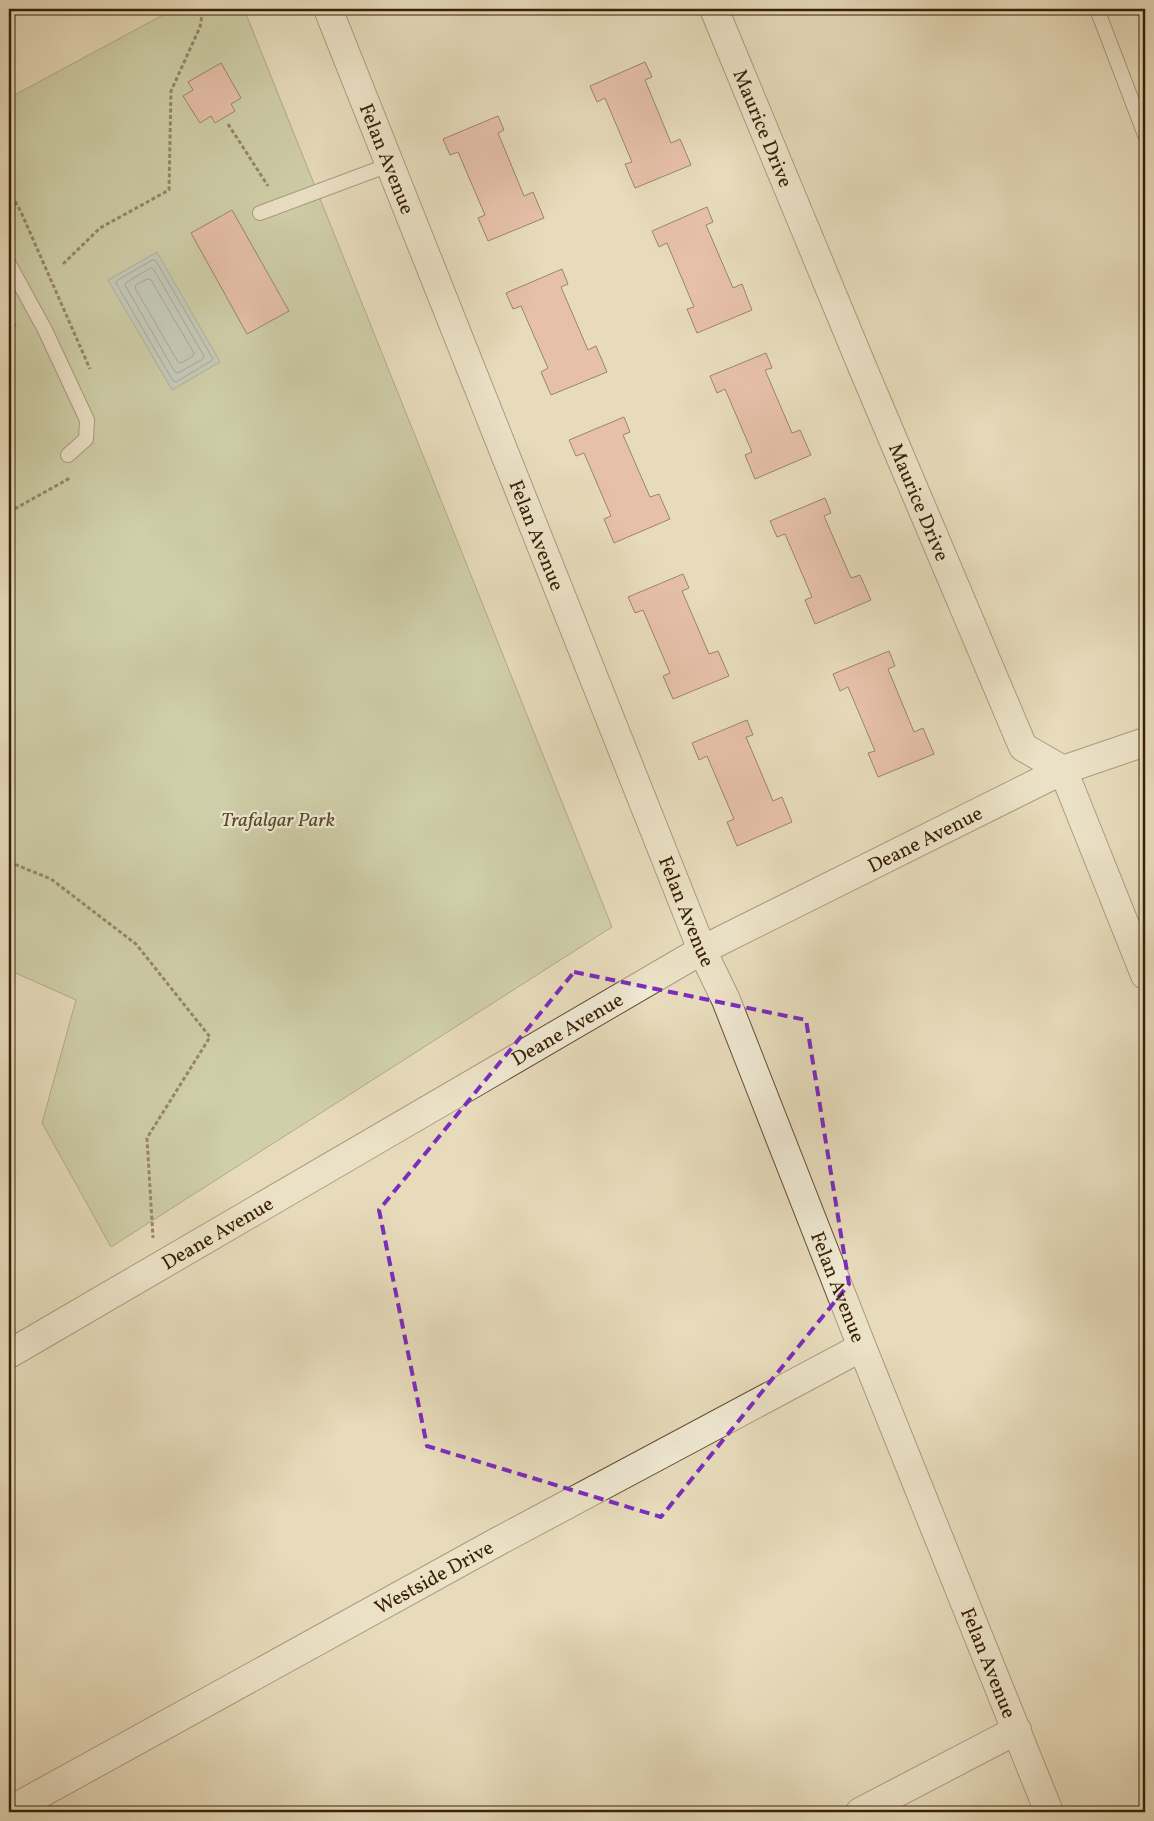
<svg xmlns="http://www.w3.org/2000/svg" width="1154" height="1821" font-family="Vollkorn,serif">
  <rect width="100%" height="100%" fill="#e7dbbb"/>
  <filter id="stains"><feTurbulence type="fractalNoise" baseFrequency=".004" numOctaves="4"/><feColorMatrix values="0 0 0 0 .2 0 0 0 0 .09 0 0 0 0 .02 0 0 0 .5 -.17"/></filter>
  <radialGradient id="worn" r=".72"><stop offset=".6" stop-color="#630" stop-opacity="0"/><stop offset="1" stop-color="#630" stop-opacity=".3"/></radialGradient>
  <!-- green -->
  <path fill="#b2c192" stroke="#76704b" d="M174 9H244L612 927 111 1247 42 1123 76 1000 9 970V98Z"/>
  <!-- water -->
  <path fill="#9db8bc" stroke="#757b72" d="M157 252 220 362 172 390 108 280Z"/>
  <g fill="none" stroke-linecap="round" stroke-linejoin="round">
    <!-- shore -->
    <path stroke="#6b6c60" stroke-width="1" d="M153 260 156 261 213 359 211 361 176 382 173 381 116 283 118 280Z
      M151 268 154 270 204 356 203 359 178 373 175 372 125 285 126 283Z
      M148 279 151 280 194 353 193 356 181 363 178 362 135 288 136 285Z"/>
  </g>
  <!-- building -->
  <path fill="#e5a093" stroke="#392004" d="M1145 27V45L1139 29Z
    M645 62 652 77 645 80 671 143 680 139 691 165 635 188 625 164 632 162 605 98 597 102 590 86Z
    M221 63 241 98 231 104 235 111 215 123 211 116 200 123 183 96 193 90 188 82Z
    M498 116 504 130 498 133 524 196 533 192 544 218 488 241 478 218 485 215 458 152 450 155 443 139Z
    M707 207 713 222 706 225 733 288 742 284 752 310 697 333 687 309 694 307 667 243 659 247 652 231Z
    M232 210 289 311 247 334 191 233Z
    M562 269 568 284 561 287 588 350 596 346 607 372 551 395 541 372 548 368 521 306 513 309 506 293Z
    M766 353 772 368 765 370 792 433 800 430 811 455 755 479 745 455 752 452 725 389 717 393 710 376Z
    M624 417 630 432 623 435 650 497 659 494 670 519 614 543 604 519 611 516 584 453 576 456 569 440Z
    M825 498 831 513 824 516 851 578 860 575 871 600 815 624 805 600 812 597 785 534 777 537 770 521Z
    M683 574 689 588 682 591 709 654 718 651 729 676 673 699 663 676 670 673 643 610 635 613 628 597Z
    M889 651 895 666 888 669 914 732 923 728 934 754 878 777 868 753 875 751 848 687 840 691 833 674Z
    M747 720 753 735 746 737 773 801 782 797 792 822 737 846 727 822 734 819 707 756 699 760 692 743Z"/>
  <g fill="none" stroke-linecap="round" stroke-linejoin="round">
    <!-- lane casing -->
    <g stroke="#644f32" stroke-width="16">
      <path id="lane" d="M1097 9 1145 135
        M260 213 389 165
        M9 264 45 330 87 420 86 439 68 455"/>
    </g>
    <!-- street casing -->
    <g stroke="#644f32" stroke-width="30">
      <g id="street">
        <path id="s1" d="M328 9 702 950 726 1000 862 1347 1049 1812"/>
        <path id="s2" d="M714 9 864 371 1023 747 1063 770 1145 975"/>
        <path id="s3" d="M9 1354 702 950 1063 770 1145 742"/>
        <path id="s4" d="M9 1811 495 1543 862 1347"/>
        <path d="M860 1812 1017 1730"/>
      </g>
    </g>
    <!-- path -->
    <path stroke="#392004" stroke-width="3" stroke-dasharray="4 2.5" stroke-linecap="butt" d="M228 124 268 186
      M9 190 21 212 90 369
      M63 264 100 228 169 190 171 91 200 27 203 9
      M9 328 16 325
      M9 512 70 478
      M9 862 51 879 136 944 210 1037 147 1138 153 1238"/>
    <!-- lane -->
    <use href="#lane" stroke="#efe8d3" stroke-width="14"/>
    <!-- street -->
    <use href="#street" stroke="#efe8d3" stroke-width="28"/>
  </g>
  <!-- marked area -->
  <path d="M0 0H1154V1821H0ZM574 972 806 1020 849 1284 661 1517 427 1446 379 1210Z" fill="#e7dbbb" fill-opacity=".55" fill-rule="evenodd"/>
  <path fill="none" stroke="#7b2cbf" stroke-width="4" stroke-dasharray="10 6" stroke-linejoin="round" d="M574 972 806 1020 849 1284 661 1517 427 1446 379 1210Z"/>
  <g text-anchor="middle" stroke-width="4.5" stroke-linejoin="round" paint-order="stroke">
    <!-- street labels -->
    <g font-size="20" fill="#392004" stroke="#efe8d3">
      <text dy="7" stroke="none"><textPath href="#s2" startOffset="129">Maurice Drive</textPath></text>
      <text dy="7" stroke="none"><textPath href="#s1" startOffset="161">Felan Avenue</textPath></text>
      <text dy="7" stroke="none"><textPath href="#s2" startOffset="534">Maurice Drive</textPath></text>
      <text dy="7" stroke="none"><textPath href="#s1" startOffset="566">Felan Avenue</textPath></text>
      <text dy="7" stroke="none"><textPath href="#s3" startOffset="1051">Deane Avenue</textPath></text>
      <text dy="7" stroke="none"><textPath href="#s1" startOffset="971">Felan Avenue</textPath></text>
      <text dy="7" stroke="none"><textPath href="#s3" startOffset="646">Deane Avenue</textPath></text>
      <text dy="7" stroke="none"><textPath href="#s3" startOffset="241">Deane Avenue</textPath></text>
      <text dy="7" stroke="none"><textPath href="#s1" startOffset="1376">Felan Avenue</textPath></text>
      <text dy="7" stroke="none"><textPath href="#s4" startOffset="485">Westside Drive</textPath></text>
      <text dy="7" stroke="none"><textPath href="#s1" startOffset="1781">Felan Avenue</textPath></text>
    </g>
    <!-- park labels -->
    <g font-size="20" font-style="italic" fill="#574828" stroke="#efe8d3">
      <text x="278" y="826">Trafalgar Park</text>
    </g>
  </g>
  <!-- margin -->
  <rect width="1154" height="1821" fill="none" stroke="#e7dbbb" stroke-width="30"/>
  <rect x="10" y="10" width="1134" height="1801" fill="none" stroke="#392004" stroke-width="2.5"/>
  <rect x="15" y="15" width="1124" height="1791" fill="none" stroke="#392004"/>
  <rect width="100%" height="100%" filter="url(#stains)"/>
  <rect width="100%" height="100%" fill="url(#worn)"/>
</svg>
